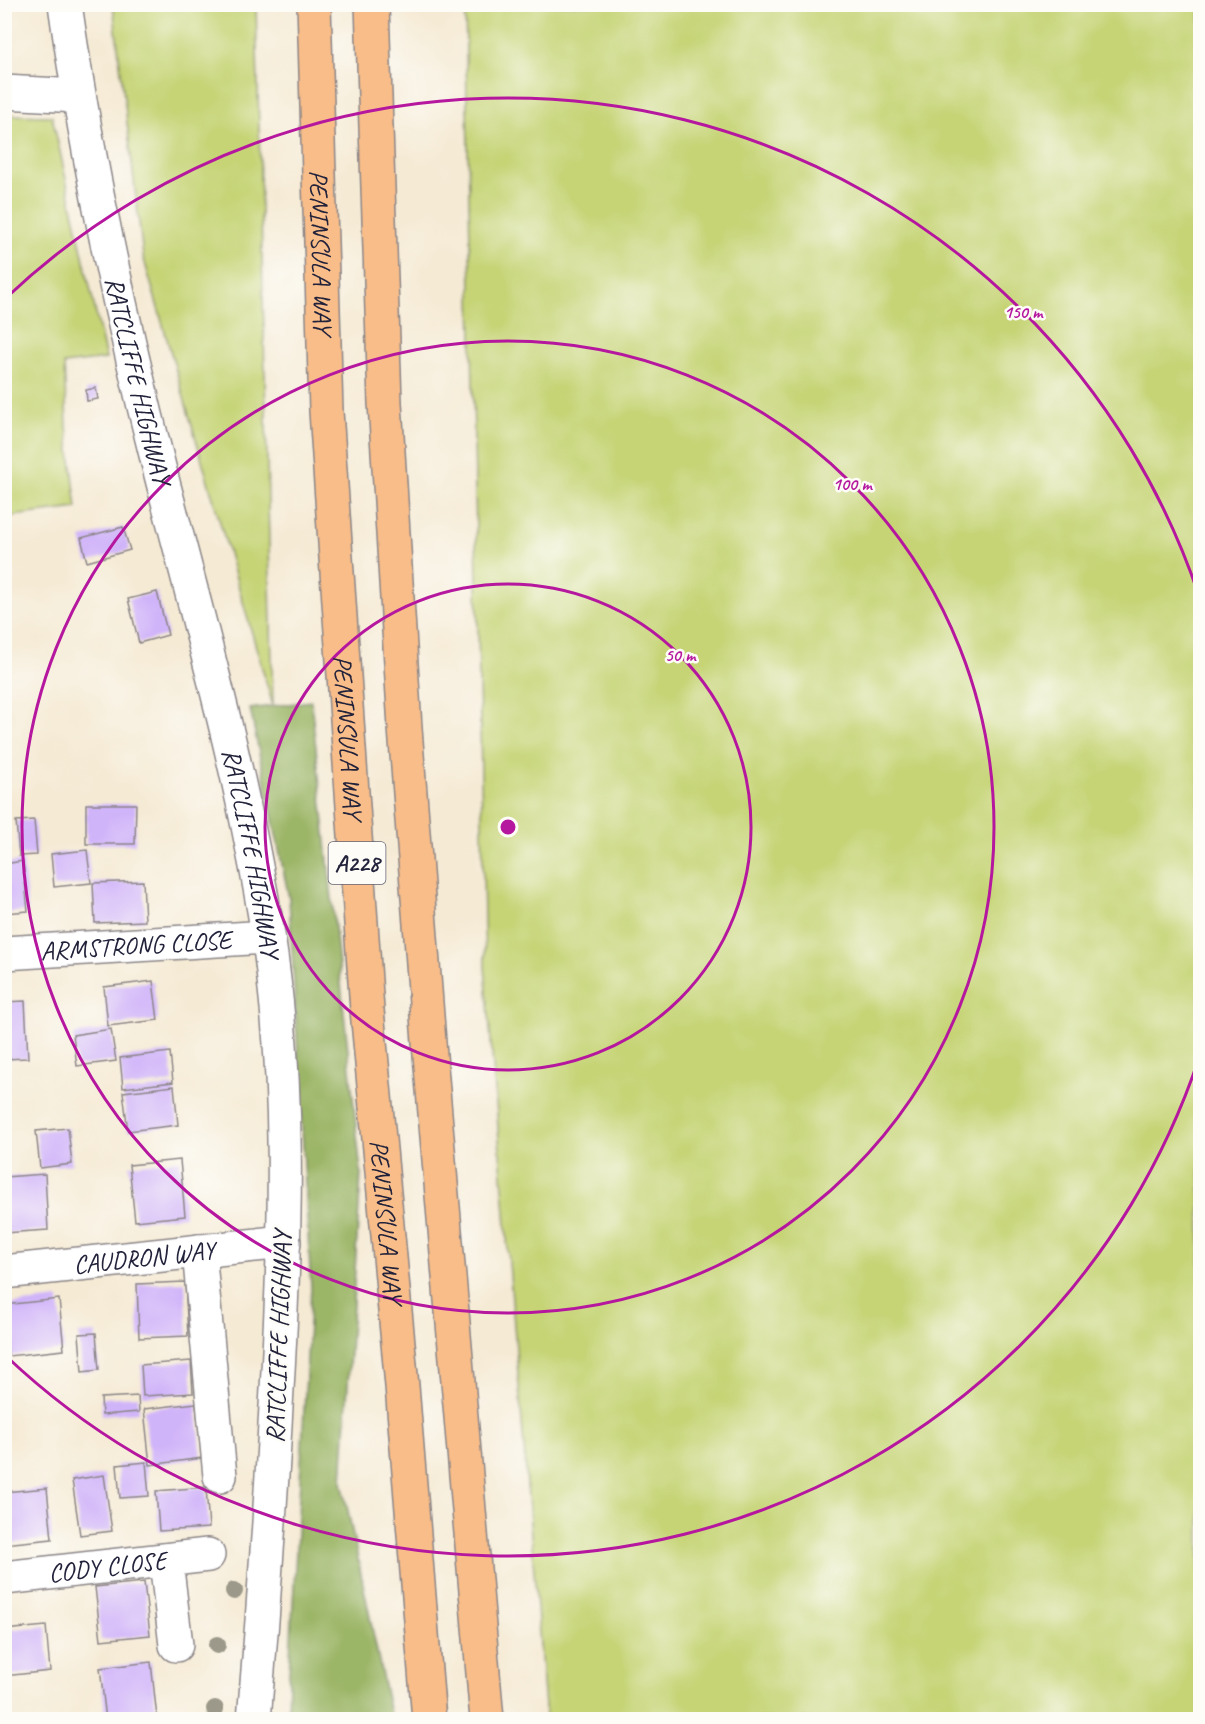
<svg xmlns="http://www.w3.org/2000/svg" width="1205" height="1724" font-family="Caveat,sans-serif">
  <rect width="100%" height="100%" fill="#fdfcf7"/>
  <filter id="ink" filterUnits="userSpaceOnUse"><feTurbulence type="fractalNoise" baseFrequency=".0167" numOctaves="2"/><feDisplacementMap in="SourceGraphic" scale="12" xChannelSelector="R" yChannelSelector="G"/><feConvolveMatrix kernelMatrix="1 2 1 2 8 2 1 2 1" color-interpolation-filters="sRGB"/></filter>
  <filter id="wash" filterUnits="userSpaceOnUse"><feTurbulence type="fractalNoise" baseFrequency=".008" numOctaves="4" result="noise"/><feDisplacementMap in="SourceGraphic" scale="24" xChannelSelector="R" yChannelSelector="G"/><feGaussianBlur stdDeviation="1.35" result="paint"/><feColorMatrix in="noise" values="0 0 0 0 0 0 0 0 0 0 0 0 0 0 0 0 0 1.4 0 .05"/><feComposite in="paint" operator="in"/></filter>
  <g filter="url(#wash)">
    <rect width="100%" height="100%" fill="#f5ead4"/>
    <!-- green -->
    <path fill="#c6d476" stroke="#747b58" stroke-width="1.5" d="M113 5H256L273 706 143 256Z
      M465 5H1200V1719H546L485 967Z
      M5 115 52 116 106 359 64 364 67 426 77 508 5 517Z"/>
    <!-- forest -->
    <path fill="#9cb667" stroke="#5f6c51" stroke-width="1.5" d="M311 701 361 1173 342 1482 391 1719H288L289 1673 311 1288 289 898 250 709Z"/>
    <g id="blocks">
      <!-- building -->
      <path fill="#d0b4f9" d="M96 388 98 399 87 401 86 390Z
        M123 527 130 550 87 562 81 538Z
        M157 592 168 635 139 643 128 599Z
        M86 804H136L135 844H86Z
        M34 820 37 855 19 856 16 821Z
        M87 850 91 883 54 887 51 854Z
        M23 861 28 911 4 913V864Z
        M143 881 145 921 95 923 93 883Z
        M153 981 158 1020 108 1026 104 987Z
        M25 1001 28 1058 4 1059V1002Z
        M111 1029 116 1061 77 1066 73 1035Z
        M170 1052 173 1082 123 1088 120 1058Z
        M174 1086 178 1125 128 1131 123 1092Z
        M68 1128 72 1164 40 1168 36 1131Z
        M180 1160 185 1216 135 1221 129 1165Z
        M45 1174 48 1230 4 1233V1177Z
        M185 1282 188 1336 139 1338 137 1284Z
        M59 1299 64 1350 8 1356 4 1305Z
        M96 1333 99 1370 82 1372 79 1334Z
        M191 1361 193 1393 143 1396 141 1365Z
        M138 1396 139 1412 102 1415 101 1398Z
        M196 1403 202 1458 150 1465 144 1409Z
        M146 1462 149 1496 120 1498 117 1465Z
        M104 1475 112 1531 80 1535 72 1480Z
        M206 1487 209 1528 159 1531 156 1491Z
        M47 1488 52 1539 4 1544V1492Z
        M144 1582 150 1635 101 1640 95 1587Z
        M46 1626 50 1671 4 1676V1630Z
        M151 1662 157 1718 106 1720 100 1668Z"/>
    </g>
  </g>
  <g filter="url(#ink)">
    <use href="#blocks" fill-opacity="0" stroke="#8c8688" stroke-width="1.5"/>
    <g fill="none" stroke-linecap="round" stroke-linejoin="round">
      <!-- minor casing -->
      <g stroke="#8c8688" stroke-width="36">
        <g id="minor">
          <path id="s1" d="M65 4C87 161 120 313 159 467 199 622 243 776 268 935 290 1078 286 1226 278 1371 272 1487 264 1603 254 1720"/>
          <path d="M4 92 78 96"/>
          <path id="s2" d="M4 953 268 937"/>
          <path d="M199 1251 220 1476"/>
          <path id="s3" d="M4 1272 284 1242"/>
          <path d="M166 1561 176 1645"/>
          <path id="s4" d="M4 1578 208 1555"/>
        </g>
      </g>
      <!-- major casing -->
      <g stroke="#8c8688" stroke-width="36">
        <g id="major">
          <path id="s5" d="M314 4 326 411 348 734 367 1010 402 1386 429 1720"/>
          <path d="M372 4 385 403 405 728 430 1055 487 1720"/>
        </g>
      </g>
      <!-- minor -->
      <use href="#minor" stroke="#fff" stroke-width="33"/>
      <!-- major -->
      <use href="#major" stroke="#f8bd89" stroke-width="33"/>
    </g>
    <!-- trees -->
    <g fill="#9c998a">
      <circle cx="234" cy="1591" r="9"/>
      <circle cx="217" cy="1645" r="9"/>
      <circle cx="215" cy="1709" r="9"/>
    </g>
  </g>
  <!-- distance rings -->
  <g fill="none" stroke="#b5179e" stroke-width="3">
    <circle cx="508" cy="827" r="243"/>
    <circle cx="508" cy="827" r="486"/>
    <path d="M1199 1058A729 729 0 0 1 6 1356M6 298A729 729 0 0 1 1199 596"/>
  </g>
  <g text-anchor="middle" stroke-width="5" stroke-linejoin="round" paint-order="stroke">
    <!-- shield labels -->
    <rect fill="#fdfcf7" stroke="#646373" stroke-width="1.5" x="328.5" y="842" width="57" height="42" rx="4.5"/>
    <g font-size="24" font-weight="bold" fill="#22223b">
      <text x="357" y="871">A228</text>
    </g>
    <!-- street labels -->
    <g font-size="26" fill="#22223b" stroke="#fdfcf7">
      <text dy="9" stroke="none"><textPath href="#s5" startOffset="248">PENINSULA WAY</textPath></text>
      <text dy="9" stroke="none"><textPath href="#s1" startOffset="384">RATCLIFFE HIGHWAY</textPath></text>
      <text dy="9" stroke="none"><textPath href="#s5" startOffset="734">PENINSULA WAY</textPath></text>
      <text dy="9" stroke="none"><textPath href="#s1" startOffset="870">RATCLIFFE HIGHWAY</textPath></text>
      <text dy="9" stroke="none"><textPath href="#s2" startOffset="132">ARMSTRONG CLOSE</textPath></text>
      <text dy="9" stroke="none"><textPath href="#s5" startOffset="1220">PENINSULA WAY</textPath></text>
      <text dy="9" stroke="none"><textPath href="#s3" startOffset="141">CAUDRON WAY</textPath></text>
      <text transform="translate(278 1337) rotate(-88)" y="9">RATCLIFFE HIGHWAY</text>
      <text dy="9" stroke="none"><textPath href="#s4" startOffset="104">CODY CLOSE</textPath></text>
    </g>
  </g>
  <circle cx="508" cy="827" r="9" fill="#b5179e" stroke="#fdfcf7" stroke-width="3"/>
  <g font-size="18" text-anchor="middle" font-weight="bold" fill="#b5179e" stroke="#fdfcf7" stroke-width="5" stroke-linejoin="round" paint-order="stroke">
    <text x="1023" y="318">150 m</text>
    <text x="852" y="490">100 m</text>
    <text x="680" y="661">50 m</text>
  </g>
  <!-- margin -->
  <rect width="1205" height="1724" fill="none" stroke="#fdfcf7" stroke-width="24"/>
</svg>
